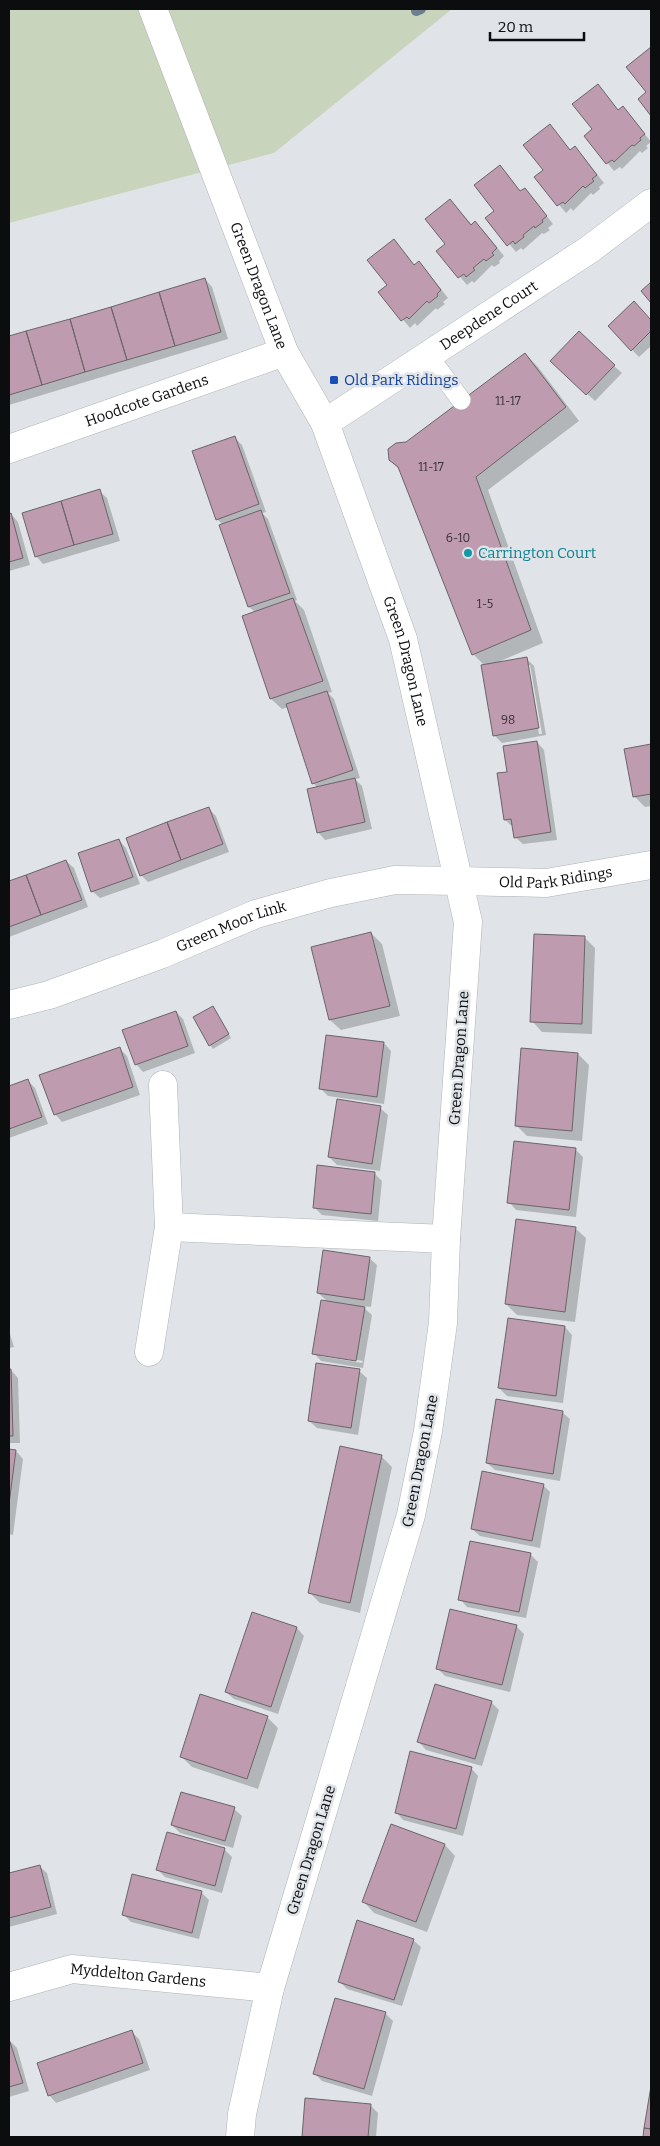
<svg xmlns="http://www.w3.org/2000/svg" width="660" height="2146" font-family="Bitter,serif">
  <rect width="100%" height="100%" fill="#e0e4e8"/>
  <!-- green -->
  <path fill="#c9d4bd" d="M9 9H452L274 153 9 223Z"/>
  <!-- shadow -->
  <path fill="#0003" fill-rule="evenodd" d="M651 48V114L639 99 648 92 628 67Z
    M598 86 619 111 623 108 630 115 651 142 646 146 648 148 642 153 640 151 622 169 620 167 614 171 586 136 594 130Z
    M550 126 571 151 582 155 604 183 599 187 600 189 593 195 591 193 573 211 571 208 566 213 536 177 545 170Z
    M507 174 521 192 525 189 532 197 553 224 548 228 550 230 544 234 542 233 523 250 521 248 516 252 487 218 496 211Z
    M450 200 472 225 475 223 483 230 504 256 499 261 500 263 494 267 492 265 474 283 472 281 467 285 438 251 447 244Z
    M394 241 415 266 426 270 448 298 443 302 445 304 437 310 436 308 417 326 415 323 410 328 380 292 389 286Z
    M205 279 212 287 228 339 9 405V337Z
    M642 310 651 321V346L639 357 609 326Z
    M525 354 538 367 579 421 488 490 543 643 498 662 527 659 534 666 546 735 502 743 494 735 485 666 473 654 400 470 390 460 406 444ZM527 665H530L542 734H539Z
    M614 366 622 373 595 401 559 368Z
    M235 438 242 445 266 512 262 513 268 519 297 600 295 601 304 610 332 692 328 693 334 699 360 778 355 779 362 786 372 829 325 840 318 832V788L313 783 288 707 282 709 271 699 243 616 255 612 249 607 221 526 223 525 217 519Z
    M99 491 107 498 120 541 43 564 36 556Z
    M11 514 18 522 30 565 9 571V515Z
    M537 742 544 750 557 840 523 844 515 837 513 827 505 820 499 774 508 773Z
    M651 745V806L645 807 634 796 626 750Z
    M208 808 216 816 229 852 148 882 141 875Z
    M119 840 126 848 140 884 100 898 92 891Z
    M66 861 74 868 88 907 9 937V882Z
    M371 933 382 944 400 1016 341 1030 330 1020Z
    M584 937 595 948 592 1034 542 1032 532 1021Z
    M216 1011 231 1038 213 1049 210 1045Z
    M176 1012 183 1019 195 1053 143 1072 136 1064Z
    M384 1043 391 1051 384 1104 328 1096 321 1089Z
    M119 1048 127 1056 140 1095 62 1122 55 1114Z
    M578 1054 589 1065 582 1141 527 1136 516 1125Z
    M27 1080 35 1088 48 1124 9 1138V1087Z
    M380 1108 388 1115 380 1171 337 1165 329 1157Z
    M575 1149 583 1157 576 1217 516 1210 509 1202Z
    M374 1173 382 1181 378 1221 322 1215 314 1207Z
    M575 1228 586 1238 575 1322 517 1315 506 1304Z
    M369 1258 377 1265 371 1307 362 1306 372 1315 363 1368 321 1361 314 1353 328 1302 318 1293ZM320 1354 363 1361 362 1363 320 1356Z
    M565 1327 572 1335 563 1403 507 1396 499 1388Z
    M9 1331 14 1347 9 1348Z
    M11 1370 18 1378 20 1443H9V1371Z
    M359 1371 367 1378 358 1435 317 1428 309 1421Z
    M562 1412 570 1419 560 1481 495 1470 487 1463Z
    M9 1450 16 1451 23 1459 13 1535 9 1534Z
    M381 1456 392 1467 360 1613 320 1603 309 1592Z
    M543 1485 550 1492 540 1548 480 1536 472 1529Z
    M530 1554 538 1562 526 1618 467 1607 460 1599Z
    M516 1626 524 1634 510 1692 445 1676 437 1668Z
    M297 1628 304 1636 278 1714 234 1699 226 1692Z
    M491 1702 499 1710 482 1766 426 1750 419 1742Z
    M267 1717 278 1728 258 1789 192 1767 181 1756Z
    M471 1768 478 1776 463 1836 403 1820 396 1812Z
    M234 1809 242 1816 233 1848 180 1833 172 1825Z
    M392 1825 445 1845 455 1856 427 1932 374 1913 364 1902Z
    M224 1849 232 1857 222 1893 165 1877 158 1870Z
    M39 1866 47 1873 57 1914 9 1927V1874Z
    M201 1892 209 1900 199 1939 131 1922 124 1915Z
    M413 1940 421 1947 402 2006 347 1989 339 1981Z
    M336 1999 386 2014 393 2021 372 2096 322 2081 315 2074Z
    M132 2032 139 2039 150 2070 56 2103 49 2095Z
    M9 2040 17 2048 29 2091 9 2097Z
    M651 2092V2137H644Z
    M306 2100 370 2105 378 2113 376 2137H303Z"/>
  <g fill="none" stroke-linecap="round" stroke-linejoin="round">
    <!-- stream -->
    <path stroke="#6d7e92" stroke-width="10" d="M416 11 421 9"/>
  </g>
  <!-- building -->
  <path fill="#be9baf" stroke="#6a6568" d="M651 47V116L638 99 646 92 626 67Z
    M598 84 618 110 623 106 645 134 640 138 641 140 634 146 632 145 614 162 612 160 606 164 584 136 592 129 572 104Z
    M550 124 570 150 575 146 597 175 592 179 594 181 585 188 583 186 565 204 563 202 557 206 534 177 543 170 523 145Z
    M500 165 520 191 525 188 547 216 542 220 543 222 535 228 534 226 523 235 524 237 515 244 513 241 507 246 485 218 494 211 474 185Z
    M450 199 471 225 475 221 497 248 492 253 494 255 486 261 484 259 473 268 475 270 466 277 464 274 458 278 436 251 445 244 425 219Z
    M394 239 414 265 419 261 441 290 437 294 438 296 429 303 427 301 409 319 407 317 401 321 378 292 387 285 367 260Z
    M205 278 221 332 175 346 159 292Z
    M651 282V303L641 291Z
    M159 292 175 346 127 360 111 307Z
    M634 301 651 320V331L631 351 608 326Z
    M111 307 127 360 85 372 70 319Z
    M70 319 85 372 42 385 26 331Z
    M26 331 42 385 9 395V336Z
    M579 331 615 365 586 395 550 361Z
    M525 353 566 407 476 477 531 630 472 655 398 467 389 460 388 449 396 443 406 442Z
    M235 436 259 504 216 520 192 451Z
    M100 489 113 534 74 545 61 501Z
    M61 501 74 545 35 557 22 513Z
    M261 510 290 593 248 607 219 525Z
    M11 513 23 558 9 562V514Z
    M293 598 323 681 270 699 242 616Z
    M527 657 539 728 493 736 481 665Z
    M327 691 353 770 312 784 286 704Z
    M537 741 551 832 514 838 511 819 504 820 497 773 507 772 503 746Z
    M651 744V794L633 797 624 749Z
    M355 778 365 822 317 833 307 789Z
    M209 807 223 844 181 860 167 822Z
    M167 822 181 860 140 876 126 838Z
    M119 839 133 877 91 892 78 853Z
    M66 860 82 900 41 915 26 875Z
    M26 875 41 915 9 927V881Z
    M371 932 390 1006 329 1020 311 947Z
    M534 934 585 936 582 1024 530 1022Z
    M213 1006 229 1034 209 1046 193 1017Z
    M176 1011 188 1046 135 1065 122 1030Z
    M326 1035 384 1042 377 1097 319 1089Z
    M120 1047 133 1087 54 1115 39 1075Z
    M521 1048 578 1053 572 1131 515 1126Z
    M28 1079 42 1117 9 1129V1086Z
    M337 1099 381 1106 372 1164 328 1157Z
    M514 1141 576 1148 569 1210 507 1203Z
    M317 1165 375 1172 371 1214 313 1208Z
    M516 1219 576 1227 565 1312 505 1304Z
    M323 1250 370 1257 364 1300 317 1293Z
    M321 1300 365 1307 356 1361 312 1354Z
    M508 1318 565 1326 556 1396 498 1388Z
    M316 1363 360 1369 351 1428 308 1421Z
    M9 1369H11L13 1436H9Z
    M496 1399 563 1411 553 1474 486 1463Z
    M340 1446 382 1455 350 1603 308 1593Z
    M9 1449 16 1450 9 1504Z
    M482 1471 544 1484 532 1541 471 1529Z
    M470 1541 531 1553 519 1612 458 1600Z
    M450 1609 517 1625 502 1685 436 1669Z
    M252 1612 297 1627 271 1707 225 1692Z
    M435 1684 492 1701 475 1759 417 1742Z
    M200 1694 268 1716 247 1779 180 1757Z
    M410 1751 472 1767 456 1829 395 1813Z
    M181 1792 235 1807 225 1841 171 1825Z
    M391 1824 445 1844 416 1922 362 1902Z
    M167 1832 225 1848 215 1886 156 1870Z
    M40 1865 51 1907 9 1918V1873Z
    M132 1874 202 1891 192 1933 122 1915Z
    M357 1920 414 1939 394 2000 338 1982Z
    M335 1998 386 2012 364 2089 313 2074Z
    M132 2030 143 2063 48 2096 37 2063Z
    M9 2039 23 2083 9 2087Z
    M651 2086V2129L644 2128Z
    M305 2098 371 2104 368 2137H302Z
    M644 2128 651 2129V2137H643Z"/>
  <g fill="none" stroke-linecap="round" stroke-linejoin="round">
    <!-- service casing -->
    <g stroke="#afb2b6" stroke-width="20">
      <path id="service" d="M427 354 461 400"/>
    </g>
    <!-- minor casing -->
    <g stroke="#afb2b6" stroke-width="29">
      <g id="minor">
        <path id="s1" d="M325 423 590 249 651 203"/>
        <path id="s2" d="M9 449 284 352"/>
        <path id="s3" d="M9 1005 49 995 162 954 256 914 331 893 395 880 460 881"/>
        <path d="M169 1227 446 1239"/>
        <path d="M149 1352 169 1227 163 1085"/>
        <path id="s4" d="M9 1987 72 1969 270 1988"/>
      </g>
    </g>
    <!-- tertiary casing -->
    <g stroke="#afb2b6" stroke-width="29">
      <g id="tertiary">
        <path id="s5" d="M153 9 284 352 325 423 403 639 468 922 446 1239 443 1323 428 1431 411 1515 270 1988 242 2114 240 2137"/>
        <path id="s6" d="M460 881 546 883 651 865"/>
      </g>
    </g>
    <!-- service -->
    <use href="#service" stroke="#fff" stroke-width="19"/>
    <!-- minor -->
    <use href="#minor" stroke="#fff" stroke-width="28"/>
    <!-- tertiary -->
    <use href="#tertiary" stroke="#fff" stroke-width="28"/>
  </g>
  <!-- markers -->
  <rect fill="#1a4fb4" stroke="#e0e4e8" stroke-width="2" x="329" y="375" width="10" height="10" rx="2.5"/>
  <circle fill="#0f9aa8" stroke="#e0e4e8" stroke-width="2" cx="468" cy="553" r="5"/>
  <g text-anchor="middle" stroke-width="5" stroke-linejoin="round" paint-order="stroke">
    <!-- number labels -->
    <g font-size="12" fill="#383036">
      <text x="508" y="405">11-17</text>
      <text x="431" y="471">11-17</text>
      <text x="458" y="542">6-10</text>
      <text x="485" y="608">1-5</text>
      <text x="508" y="724">98</text>
    </g>
    <!-- street labels -->
    <g font-size="15" fill="#0c0d0e" stroke="#e0e4e8">
      <text dy="5" stroke="none"><textPath href="#s5" startOffset="296">Green Dragon Lane</textPath></text>
      <text dy="5" stroke="none"><textPath href="#s1" startOffset="196">Deepdene Court</textPath></text>
      <text dy="5" stroke="none"><textPath href="#s2" startOffset="146">Hoodcote Gardens</textPath></text>
      <text dy="5" stroke="none"><textPath href="#s5" startOffset="701">Green Dragon Lane</textPath></text>
      <text dy="5" stroke="none"><textPath href="#s6" startOffset="96">Old Park Ridings</textPath></text>
      <text dy="5" stroke="none"><textPath href="#s3" startOffset="236">Green Moor Link</textPath></text>
      <text transform="translate(459 1058) rotate(-86)" y="5">Green Dragon Lane</text>
      <text transform="translate(420 1461) rotate(-79)" y="5">Green Dragon Lane</text>
      <text transform="translate(311 1850) rotate(-73)" y="5">Green Dragon Lane</text>
      <text dy="5" stroke="none"><textPath href="#s4" startOffset="132">Myddelton Gardens</textPath></text>
    </g>
    <!-- transit labels -->
    <g font-size="15" fill="#164399" stroke="#e0e4e8" text-anchor="start">
      <text x="344" y="385">Old Park Ridings</text>
    </g>
    <!-- culture labels -->
    <g font-size="15" fill="#0d838f" stroke="#e0e4e8" text-anchor="start">
      <text x="478" y="558">Carrington Court</text>
    </g>
  </g>
  <!-- border -->
  <rect width="660" height="2146" fill="none" stroke="#0c0d0e" stroke-width="20"/>
  <!-- scale -->
  <path d="M490 32v8h94v-8" fill="none" stroke="#0c0d0e" stroke-width="2.5"/>
  <text x="498" y="32" font-size="15" fill="#0c0d0e" stroke="#e0e4e8" stroke-width="4" paint-order="stroke">20 m</text>
</svg>
